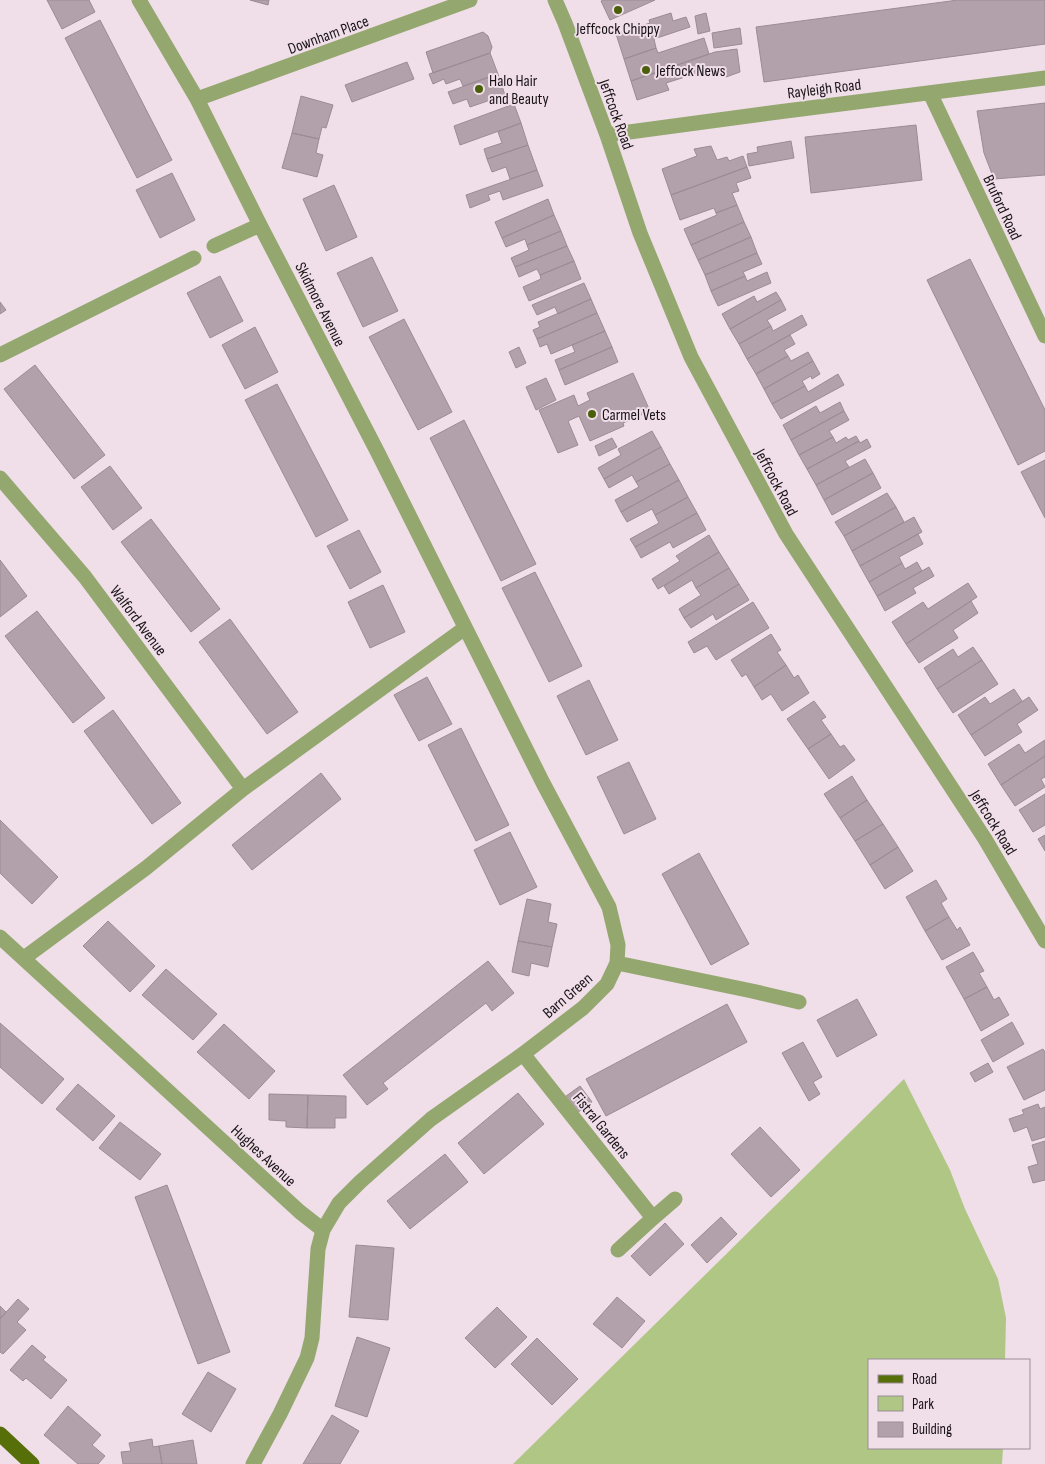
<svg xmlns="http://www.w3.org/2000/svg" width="1045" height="1464" font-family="'Sofia Sans Condensed',sans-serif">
  <rect width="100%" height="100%" fill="#f0dee9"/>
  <!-- green -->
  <path fill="#afc684" d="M904 1079 950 1170 965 1209 998 1279 1006 1318 1005 1360H869V1448H1003L1002 1464H513Z"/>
  <!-- building -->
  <path fill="#b2a1aa" stroke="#9b8b94" d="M47 0H89L95 12 62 29Z
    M250 0H269L268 5Z
    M603 0H655L610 20 601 1Z
    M958 0H1045V44L764 82 756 27Z
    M671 13 673 21 686 17 690 27 654 39 656 48 624 59 616 34 650 23 649 20Z
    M706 13 710 31 698 34 695 16Z
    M100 20 172 160 137 178 65 38Z
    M740 28 742 44 714 48 712 33Z
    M483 32 488 36 492 47 490 53 433 73 426 52Z
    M704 38 709 54 631 81 624 59 656 48 658 53Z
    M737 49 740 72 726 77 723 66H720L666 83 669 90 637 100 631 81 715 52Z
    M490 53 498 74 463 86 460 79 446 84 444 79 433 84 429 74Z
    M407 62 414 79 352 102 345 85Z
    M498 74 505 95 470 107 467 99 453 104 448 92Z
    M301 96 333 105 326 128 322 127 319 139 292 133Z
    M1045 103V175L994 179 984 153 977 111Z
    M514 104 521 123 460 145 454 126Z
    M521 123 528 145 487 159 484 149 502 143 498 132Z
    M916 125 922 180 811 193 805 137Z
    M292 133 319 139 316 153 323 155 317 177 282 168Z
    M791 141 794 158 749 166 747 154 758 152 757 147Z
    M528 145 537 170 510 179 506 167 492 172 487 159Z
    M711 146 717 160 727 157 729 161 743 156 747 167 671 195 662 169 697 156 694 149Z
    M747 167 751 178 736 183 739 191 732 193 737 205 716 213 714 208 680 220 671 195Z
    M537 170 543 186 503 200 500 191 488 195 490 200 470 208 466 195Z
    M172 173 195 220 160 238 136 190Z
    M334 185 357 237 326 251 303 199Z
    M548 199 554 215 502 238 495 222Z
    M737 205 744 222 691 245 684 229 717 215 716 213Z
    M554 215 561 231 527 245 525 239 506 247 502 238Z
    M744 222 751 237 698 260 691 245Z
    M561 231 567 246 515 267 511 258 529 250 527 245Z
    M751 237 757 253 705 275 698 260Z
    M567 246 574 261 540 275 537 269 519 277 515 267Z
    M757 253 762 264 743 272 745 276 711 291 705 275Z
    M372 257 398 311 363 327 337 273Z
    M970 259 1045 410V451L1018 465 927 280Z
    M574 261 581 279 529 301 523 287 541 279 540 275Z
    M767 272 771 283 718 306 711 291 745 276 747 281Z
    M220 276 243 321 210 338 187 293Z
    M584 283 591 299 558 314 555 307 537 315 532 305Z
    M776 292 781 300 730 329 722 314 754 296 757 302Z
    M591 299 597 313 537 339 533 330 540 327 538 322Z
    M781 300 786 310 767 320 771 326 739 344 730 329Z
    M0 302 6 310 0 314Z
    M597 313 605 331 551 354 547 344 540 347 537 339Z
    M802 315 807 325 747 359 739 344 771 326 773 331Z
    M404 319 452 412 418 430 369 337Z
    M255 327 278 372 245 389 222 345Z
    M605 331 612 347 559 370 555 360 575 352 572 345Z
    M790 335 795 344 784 350 788 356 756 374 747 359Z
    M519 347 526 363 516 368 509 352Z
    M612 347 618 362 565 385 559 370Z
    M808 352 813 361 764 389 756 374 788 356 791 361Z
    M813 361 820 374 812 379 811 376 802 381 805 386 772 404 764 389Z
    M35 365 105 455 74 479 4 389Z
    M633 373 650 411 623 423 624 426 590 441 579 416 568 421 578 445 558 453 539 410 574 395 578 406 590 400 587 393Z
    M838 374 844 385 781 419 772 404 805 386 808 392Z
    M546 378 556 400 536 410 526 387Z
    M277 384 348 520 316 537 245 400Z
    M840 402 844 411 791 440 783 425 816 406 820 413Z
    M844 411 849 420 829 431 833 437 799 455 791 440Z
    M464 420 536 564 501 581 430 438Z
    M652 431 661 447 604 479 598 468 621 455 618 449Z
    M856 436 859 441 807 469 799 455 833 437 836 443 846 437 848 440Z
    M612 438 617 447 599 456 595 446Z
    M867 439 871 447 845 461 849 467 816 485 807 469 859 441 860 443Z
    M661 447 670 464 636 482 632 475 609 488 604 479Z
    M865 459 873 473 824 500 816 485Z
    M1045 460V518L1021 472Z
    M670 464 679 480 621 512 615 500 639 487 636 482Z
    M110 466 142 508 113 530 81 487Z
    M873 473 881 488 832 515 824 500Z
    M679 480 688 497 655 515 652 509 627 522 621 512Z
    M887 493 896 507 844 536 835 522Z
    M688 497 697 513 635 547 630 539 659 523 655 515Z
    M896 507 904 522 852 551 844 536Z
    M697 513 706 530 673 548 670 542 641 558 635 547Z
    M914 517 922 532 860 566 852 551Z
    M151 519 220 609 191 632 121 542Z
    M359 530 381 572 350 589 327 546Z
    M918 534 923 544 899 557 902 563 869 582 860 566Z
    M709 535 719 552 658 589 652 579 680 561 676 556Z
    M719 552 729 568 696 588 692 580 669 594 664 586Z
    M0 560 27 596 0 617Z
    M917 562 922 571 877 596 869 582 902 563 905 569Z
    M929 567 934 576 913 588 916 593 885 611 877 596Z
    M729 568 739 584 684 618 679 609 701 595 696 588Z
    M535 572 582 666 549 682 502 588Z
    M968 583 977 597 906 644 892 622 923 602 928 609Z
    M739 584 749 600 716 620 713 614 691 628 684 618Z
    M383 585 405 632 370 648 348 602Z
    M971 601 978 613 953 630 958 638 919 663 906 644Z
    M753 602 769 628 716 660 707 646 694 653 688 642Z
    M37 611 105 698 73 723 5 636Z
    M230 619 298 712 267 734 199 642Z
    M771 634 781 650 777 652 786 665 754 687 746 674 742 677 731 660Z
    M973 647 982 660 937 689 924 668 953 649 958 657Z
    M982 660 998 684 953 713 937 689Z
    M786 665 794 678 798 675 809 693 782 711 771 694 762 700 754 687Z
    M427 677 452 724 419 741 394 695Z
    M589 680 618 740 586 755 557 696Z
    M1014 689 1022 701 971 735 958 715 985 697 990 704Z
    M1029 697 1038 710 1017 724 1022 732 985 756 971 735Z
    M814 701 826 717 821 720 831 734 808 749 787 719Z
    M113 710 181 803 152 824 84 731Z
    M461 728 509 825 476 841 428 745Z
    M831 734 840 747 844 745 855 760 829 779 808 749Z
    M1045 740V756L1001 785 988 764 1019 744 1025 753Z
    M1045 756V777L1041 779 1045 787 1015 806 1001 785Z
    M629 762 656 819 624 834 597 777Z
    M321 773 341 799 252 870 232 845Z
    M852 776 867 800 840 818 824 794Z
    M1045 794V825L1033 832 1019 810Z
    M867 800 883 824 855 841 840 818Z
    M0 820 58 877 32 904 0 873Z
    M883 824 898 847 870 865 855 841Z
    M510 832 537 887 500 905 474 850Z
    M1045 835V851L1038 839Z
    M898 847 913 871 885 889 870 865Z
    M699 853 749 944 711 965 662 874Z
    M936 880 947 899 941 903 949 917 925 931 906 897Z
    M527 899 551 904 548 922 557 924 552 947 518 941Z
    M949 917 957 930 960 927 970 945 942 960 925 931Z
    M108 921 155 966 130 992 83 946Z
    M518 941 552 947 548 967 531 963 529 976 512 972Z
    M973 952 984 971 979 973 987 987 964 999 946 967Z
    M488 961 514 993 492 1011 486 1003 383 1083 388 1089 367 1105 343 1075Z
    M166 969 217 1014 193 1040 142 995Z
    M987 987 994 1000 999 997 1009 1015 981 1031 964 999Z
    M857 999 877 1035 837 1057 817 1020Z
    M727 1004 747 1042 606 1116 586 1079Z
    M1012 1022 1024 1044 993 1062 981 1040Z
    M0 1023 64 1079 42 1104 0 1067Z
    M224 1024 275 1071 249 1099 197 1052Z
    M803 1042 822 1077 813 1082 820 1094 809 1101 782 1053Z
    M1043 1049 1045 1052V1090L1024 1100 1007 1067Z
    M988 1063 993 1072 975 1082 970 1073Z
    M78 1084 115 1116 93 1141 56 1109Z
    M580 1086 592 1102 574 1115 562 1099Z
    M518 1093 544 1124 484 1174 458 1143Z
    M269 1094 308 1095 307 1128 286 1127V1121L269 1120Z
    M308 1095 346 1096V1118H335V1128H307Z
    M1038 1104 1040 1109 1045 1107V1137L1032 1141 1027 1127 1014 1132 1009 1119 1024 1114 1022 1110Z
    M120 1122 161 1154 140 1180 99 1148Z
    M760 1127 800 1170 771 1197 731 1154Z
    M1045 1141V1180L1033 1183 1028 1167 1038 1164 1032 1145Z
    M445 1154 468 1182 410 1229 387 1201Z
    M167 1185 230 1352 198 1364 135 1197Z
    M721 1217 737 1234 707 1263 691 1245Z
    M665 1223 684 1244 650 1276 631 1256Z
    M356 1245 394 1248 388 1320 349 1317Z
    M617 1297 645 1321 622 1348 593 1324Z
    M18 1299 29 1309 17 1322 26 1330 3 1354 0 1352V1319Z
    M0 1306 6 1312 0 1319Z
    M497 1307 527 1337 495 1368 465 1338Z
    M357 1337 390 1348 367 1417 335 1406Z
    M537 1338 578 1379 552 1405 511 1364Z
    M32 1345 46 1357 43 1360 67 1380 51 1399 26 1378 23 1381 10 1370Z
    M208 1372 236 1389 211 1432 182 1414Z
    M68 1406 101 1435 92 1445 105 1456 98 1464H78L44 1435Z
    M332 1415 359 1431 340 1464H303Z
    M152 1439 153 1447 159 1446 162 1464H123L121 1452 131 1451 129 1443Z
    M193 1440 197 1464H162L159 1446Z"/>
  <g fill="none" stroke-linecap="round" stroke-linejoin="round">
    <!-- minor -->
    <path stroke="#94a76f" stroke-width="15" d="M139 0 197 99 260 225 377 451 543 783 609 907 618 945 617 963 607 984 583 1008 523 1054 431 1119 360 1182 339 1203 323 1230 318 1249 312 1338 307 1358 280 1414 253 1464
      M555 0 565 23 607 135 640 233 691 357 786 534 985 839 1045 941
      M930 93 1045 336
      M197 99 470 0
      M607 135 778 112 1045 78
      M214 246 260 225
      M0 355 194 258
      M0 478 85 577 243 789
      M0 937 300 1212 323 1230
      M24 958 146 868 243 789 465 628
      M617 963 752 991 799 1002
      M523 1054 653 1218 675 1199
      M618 1250 653 1218"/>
    <!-- major -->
    <path stroke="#576f09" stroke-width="15" d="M0 1434 32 1464"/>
  </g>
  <!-- markers -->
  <g fill="#4a5f09" stroke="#f0dee9" stroke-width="2">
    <circle cx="618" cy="10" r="5"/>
    <circle cx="646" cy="70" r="5"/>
    <circle cx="479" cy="89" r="5"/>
    <circle cx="592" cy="414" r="5"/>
  </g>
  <g text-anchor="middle" stroke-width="4" stroke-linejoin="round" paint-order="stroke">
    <!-- poi labels -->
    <g font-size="16" fill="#191316" stroke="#f0dee9" text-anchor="start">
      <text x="618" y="34" text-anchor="middle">Jeffcock Chippy</text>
      <text x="656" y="76">Jeffock News</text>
      <text x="489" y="86">Halo Hair<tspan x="489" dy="18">and Beauty</tspan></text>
      <text x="602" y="420">Carmel Vets</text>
    </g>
    <!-- street labels -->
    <g font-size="16" fill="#191316" stroke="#f0dee9">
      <text transform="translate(328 34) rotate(-20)" y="6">Downham Place</text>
      <text transform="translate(824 88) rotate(-7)" y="6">Rayleigh Road</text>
      <text transform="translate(617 114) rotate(70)" y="6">Jeffcock Road</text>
      <text transform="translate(1003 207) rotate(65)" y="6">Bruford Road</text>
      <text transform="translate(321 304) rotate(63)" y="6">Skidmore Avenue</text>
      <text transform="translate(777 482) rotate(62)" y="6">Jeffcock Road</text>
      <text transform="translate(139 620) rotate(53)" y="6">Walford Avenue</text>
      <text transform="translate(994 822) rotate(58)" y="6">Jeffcock Road</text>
      <text transform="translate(567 995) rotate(-41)" y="6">Barn Green</text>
      <text transform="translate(602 1125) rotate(51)" y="6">Fistral Gardens</text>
      <text transform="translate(264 1155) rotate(43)" y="6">Hughes Avenue</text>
    </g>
  </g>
  <!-- legend -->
  <rect x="868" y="1359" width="162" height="90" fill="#f0dee9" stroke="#9a8d95"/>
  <rect x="878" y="1375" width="25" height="8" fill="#576f09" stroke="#9a8d95"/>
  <text x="912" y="1384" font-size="15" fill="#191316">Road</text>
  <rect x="878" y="1396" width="25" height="15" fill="#afc684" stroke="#9a8d95"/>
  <text x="912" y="1409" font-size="15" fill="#191316">Park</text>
  <rect x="878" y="1422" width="25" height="15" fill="#b2a1aa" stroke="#9a8d95"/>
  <text x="912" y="1434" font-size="15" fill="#191316">Building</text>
</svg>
